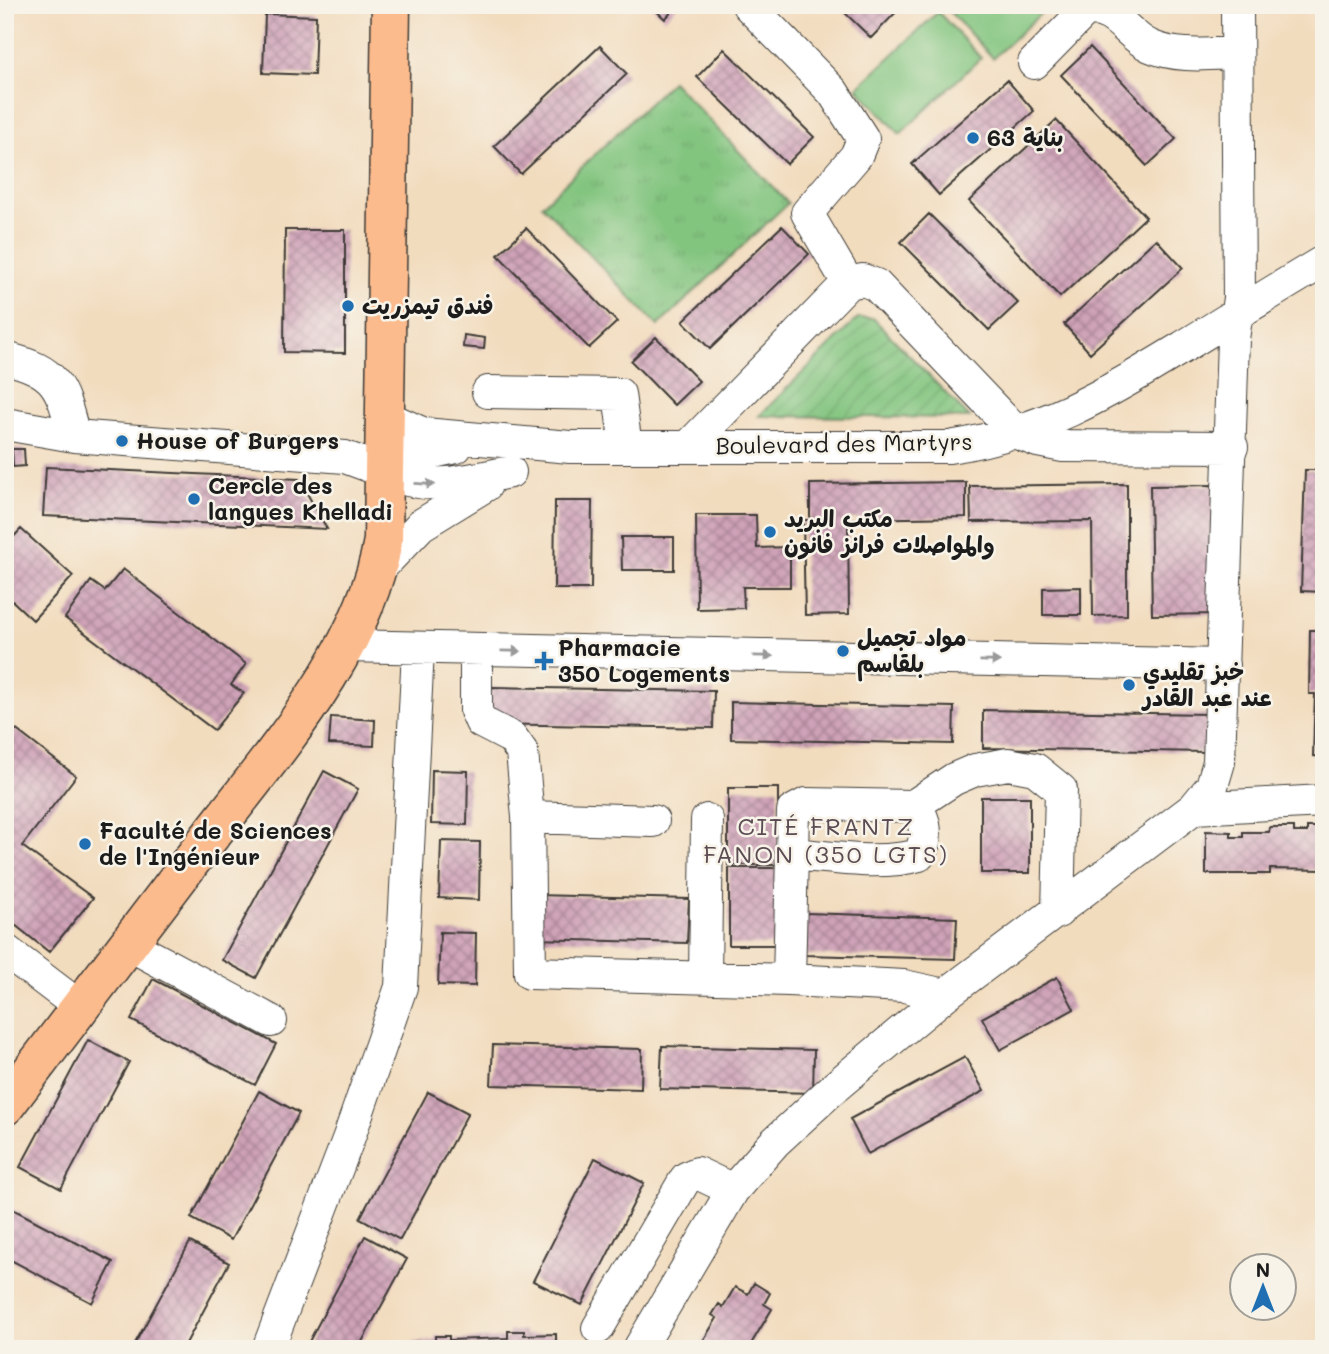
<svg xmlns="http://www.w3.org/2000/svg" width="1329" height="1354" font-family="Mali,'Playpen Sans Arabic',sans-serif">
  <defs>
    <pattern id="park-tufts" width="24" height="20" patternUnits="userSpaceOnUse" patternTransform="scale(1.75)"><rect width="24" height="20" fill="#82c57f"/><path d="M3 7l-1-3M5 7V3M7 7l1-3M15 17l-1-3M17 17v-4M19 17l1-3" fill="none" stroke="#70a96d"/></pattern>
    <pattern id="garden-furrows" width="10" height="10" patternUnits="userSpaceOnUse" patternTransform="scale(1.75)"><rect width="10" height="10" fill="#82c57f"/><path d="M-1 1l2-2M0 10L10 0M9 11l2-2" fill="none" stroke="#70a96d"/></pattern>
    <pattern id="building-cross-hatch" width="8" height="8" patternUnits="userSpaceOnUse" patternTransform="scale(1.75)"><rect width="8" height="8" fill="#cfa2b8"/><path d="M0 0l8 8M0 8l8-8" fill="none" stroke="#a78395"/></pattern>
  </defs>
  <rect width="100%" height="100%" fill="#f7f3e8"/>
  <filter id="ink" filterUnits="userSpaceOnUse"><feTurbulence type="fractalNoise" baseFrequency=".0143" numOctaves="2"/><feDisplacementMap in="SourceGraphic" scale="14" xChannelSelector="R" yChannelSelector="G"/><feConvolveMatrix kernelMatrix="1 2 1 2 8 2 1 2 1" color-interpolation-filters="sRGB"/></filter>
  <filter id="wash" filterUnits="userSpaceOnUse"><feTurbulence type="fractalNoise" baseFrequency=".00686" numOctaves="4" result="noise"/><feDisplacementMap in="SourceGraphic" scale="28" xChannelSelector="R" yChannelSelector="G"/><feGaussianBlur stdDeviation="1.57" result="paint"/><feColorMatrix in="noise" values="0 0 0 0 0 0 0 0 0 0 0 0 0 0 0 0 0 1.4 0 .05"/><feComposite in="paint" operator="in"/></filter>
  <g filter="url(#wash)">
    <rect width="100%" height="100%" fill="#f2dcbe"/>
    <!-- grass -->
    <path fill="#82c57f" stroke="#4f704e" stroke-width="2" d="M949 5H1050L993 58 946 8Z
      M938 12 981 58 900 134 857 88Z"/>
    <!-- park -->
    <path fill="url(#park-tufts)" stroke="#4f704e" stroke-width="2" d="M672 81 788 203 658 326 542 205Z"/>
    <!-- garden -->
    <path fill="url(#garden-furrows)" stroke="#4f704e" stroke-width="2" d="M858 318H873L970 418 759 416Z"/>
    <g id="blocks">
      <!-- building -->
      <path fill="url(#building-cross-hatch)" d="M650 5H678L665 19Z
        M845 5H903L871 38 841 9Z
        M1321 5H1324V36H1321Z
        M265 14 316 16 314 75 263 73Z
        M600 46 627 74 521 174 494 146Z
        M1090 47 1176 139 1147 166 1061 75Z
        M724 49 814 137 787 164 697 77Z
        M1007 80 1034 111 939 195 912 164Z
        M1056 120 1146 217 1060 297 969 201Z
        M929 214 1018 303 989 330 901 242Z
        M782 226 809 254 710 349 683 321Z
        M526 228 617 322 589 348 498 255Z
        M285 230H345V353L284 352Z
        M1156 239 1183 268 1090 353 1064 324Z
        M464 335 485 338 484 349 463 347Z
        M656 337 699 381 674 405 631 361Z
        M12 449H24L25 466 13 467Z
        M46 467 299 479 327 529 43 516Z
        M1305 470H1324V592L1301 591Z
        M966 482V517L848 519 849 614 805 615 803 520H810V484Z
        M1127 484V615L1093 616 1092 521 971 522 970 486Z
        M1214 485 1216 614 1152 615 1150 486Z
        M555 501H592L591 589H554Z
        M696 515H756L757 548 790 547V587H743L744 608 697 609Z
        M21 529 73 576 33 620 5 594V546Z
        M621 537H674V570H622Z
        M123 569 246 664 231 685 244 693 214 730 65 618 91 581 105 591Z
        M1081 587V615H1043V588Z
        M1310 630H1324V757L1313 756 1315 694H1309Z
        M491 687 714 691 713 728 490 724Z
        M731 702 954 707 953 744 731 739Z
        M983 710 1207 714V752L983 748Z
        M331 717 375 720 374 746 329 744Z
        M14 728 76 776 22 846 93 898 49 952 5 917V737Z
        M432 770 468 771 467 825 431 824Z
        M324 771 358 789 256 978 222 960Z
        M728 788H778V865H728Z
        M981 797H1030V873H981Z
        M1270 827H1294V832H1307V827H1324V870L1270 869V874H1206V831L1231 832V837H1243V832H1269Z
        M441 841 480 842 479 900 439 898Z
        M729 868H779V945H729Z
        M536 895 689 899 687 943 535 939Z
        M806 913 957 918 955 959 805 955Z
        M440 932 476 933 475 986 438 985Z
        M1057 977 1074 1009 1000 1050 982 1018Z
        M153 979 276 1044 255 1085 131 1020Z
        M88 1040 129 1062 61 1189 20 1167Z
        M493 1045 642 1049 641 1089 491 1085Z
        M662 1046 814 1050 813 1093 660 1089Z
        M965 1057 984 1091 868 1154 850 1119Z
        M259 1091 299 1113 231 1240 191 1218Z
        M428 1092 468 1113 400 1240 360 1218Z
        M595 1158 644 1183 582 1305 533 1281Z
        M5 1205 113 1262 92 1303 5 1257Z
        M365 1236 407 1259 358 1349H305Z
        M190 1242 229 1263 183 1349H132Z
        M754 1283 770 1293 764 1304 772 1309 748 1349H698L717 1318 712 1315 719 1304 723 1307 735 1287 748 1294Z
        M508 1331H524V1335L556 1334V1349H414V1342L435 1341V1336H449V1340L508 1338Z"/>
    </g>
  </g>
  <g filter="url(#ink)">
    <use href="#blocks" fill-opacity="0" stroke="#3c3934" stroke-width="2"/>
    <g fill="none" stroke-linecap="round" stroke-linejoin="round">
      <!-- minor casing -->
      <g stroke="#3c3934" stroke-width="34">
        <path id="minor" d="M748 5 833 92 863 139 856 156 807 213 848 283
          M1034 63 1086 10C1116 7 1126 35 1150 46 1177 58 1208 54 1237 53
          M5 358C58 371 61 386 74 436
          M488 392 619 394 626 447
          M384 416 424 434 570 447H949C1042 433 1104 395 1183 347 1230 318 1277 289 1324 261
          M5 424 74 436 345 457 383 471
          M456 447 400 459 383 471C429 493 462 481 510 472
          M688 447 848 283 863 280 876 285 1017 433 1038 441 1063 446 1232 447
          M378 570 421 525 486 485
          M345 646 1223 665
          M476 651V711L481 722 512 738 522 752 528 817
          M1194 808 1324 801
          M653 821 528 817 530 973 789 980 904 986 945 995
          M791 854C833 857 879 866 919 855 928 839 927 817 913 806
          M128 944 271 1021
          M5 950 80 1007
          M705 977 707 820
          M789 980 793 811 806 804 913 806 954 779 975 770 1008 764 1035 769 1061 790 1058 912
          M598 1328 686 1178 697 1173 733 1190
          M268 1349 349 1137 401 987 418 650
          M639 1349 733 1190 775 1142 836 1086 945 995 1194 808 1212 786 1219 762 1233 339 1239 298 1237 5"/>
      </g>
      <!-- major casing -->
      <g stroke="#3c3934" stroke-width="41">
        <path id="major" d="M5 1106C71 1020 136 934 201 848 269 758 365 653 383 540L391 5"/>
      </g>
      <!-- minor -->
      <use href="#minor" stroke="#fff" stroke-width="32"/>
      <!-- major -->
      <use href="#major" stroke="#fbbb8d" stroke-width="38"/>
    </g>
    <!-- one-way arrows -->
    <defs><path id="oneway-solid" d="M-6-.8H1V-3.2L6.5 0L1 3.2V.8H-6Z" transform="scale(1.75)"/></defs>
    <g fill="#999">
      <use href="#oneway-solid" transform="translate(425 484) rotate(3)"/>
      <use href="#oneway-solid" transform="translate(511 651) rotate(1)"/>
      <use href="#oneway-solid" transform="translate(763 656) rotate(1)"/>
      <use href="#oneway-solid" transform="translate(990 661) rotate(1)"/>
    </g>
  </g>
  <!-- markers -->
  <g fill="#1f6fb2" stroke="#f7f3e8" stroke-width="2.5">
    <circle cx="973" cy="138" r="7"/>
    <circle cx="348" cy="306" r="7"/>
    <circle cx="122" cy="441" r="7"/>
    <circle cx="194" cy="499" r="7"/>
    <circle cx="770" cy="532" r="7"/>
    <circle cx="843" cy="651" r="7"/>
    <path d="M540.5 650.5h7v7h7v7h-7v7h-7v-7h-7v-7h7z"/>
    <circle cx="1129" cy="685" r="7"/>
    <circle cx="85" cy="844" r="7"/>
  </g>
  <g text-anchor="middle" stroke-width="5" stroke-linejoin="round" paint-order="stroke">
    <!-- poi labels -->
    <g font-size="23" font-weight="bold" fill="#1c1c1c" stroke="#f7f3e8" text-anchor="start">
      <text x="987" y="146">بناية 63</text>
      <text x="362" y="314">فندق تيمزريت</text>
      <text x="136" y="449">House of Burgers</text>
      <text x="208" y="494">Cercle des<tspan x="208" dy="26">langues Khelladi</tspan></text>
      <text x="784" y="527">مكتب البريد<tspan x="784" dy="26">والمواصلات فرانز فانون</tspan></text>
      <text x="857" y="646">مواد تجميل<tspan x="857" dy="26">بلقاسم</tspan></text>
      <text x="558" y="656">Pharmacie<tspan x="558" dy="26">350 Logements</tspan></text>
      <text x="1143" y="680">خبز تقليدي<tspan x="1143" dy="26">عند عبد القادر</tspan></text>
      <text x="99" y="839">Faculté de Sciences<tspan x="99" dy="26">de l'Ingénieur</tspan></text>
    </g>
    <!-- street labels -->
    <g font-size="23" fill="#1c1c1c" stroke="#f7f3e8">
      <text transform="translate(844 444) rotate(-1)" y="8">Boulevard des Martyrs</text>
    </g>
    <!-- neighbourhood labels -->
    <g font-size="24" letter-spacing="2" fill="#5b4b53" stroke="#f7f3e8">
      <text x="826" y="835">CITÉ FRANTZ<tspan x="826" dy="28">FANON (350 LGTS)</tspan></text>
    </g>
  </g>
  <!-- margin -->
  <rect width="1329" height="1354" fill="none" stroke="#f7f3e8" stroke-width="28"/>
  <!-- north arrow -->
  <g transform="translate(1263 1287)"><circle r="33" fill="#f7f3e8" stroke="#9f9d96" stroke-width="2"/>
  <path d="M0-5L12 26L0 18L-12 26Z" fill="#1f6fb2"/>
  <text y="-10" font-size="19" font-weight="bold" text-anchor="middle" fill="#1c1c1c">N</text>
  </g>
</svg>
